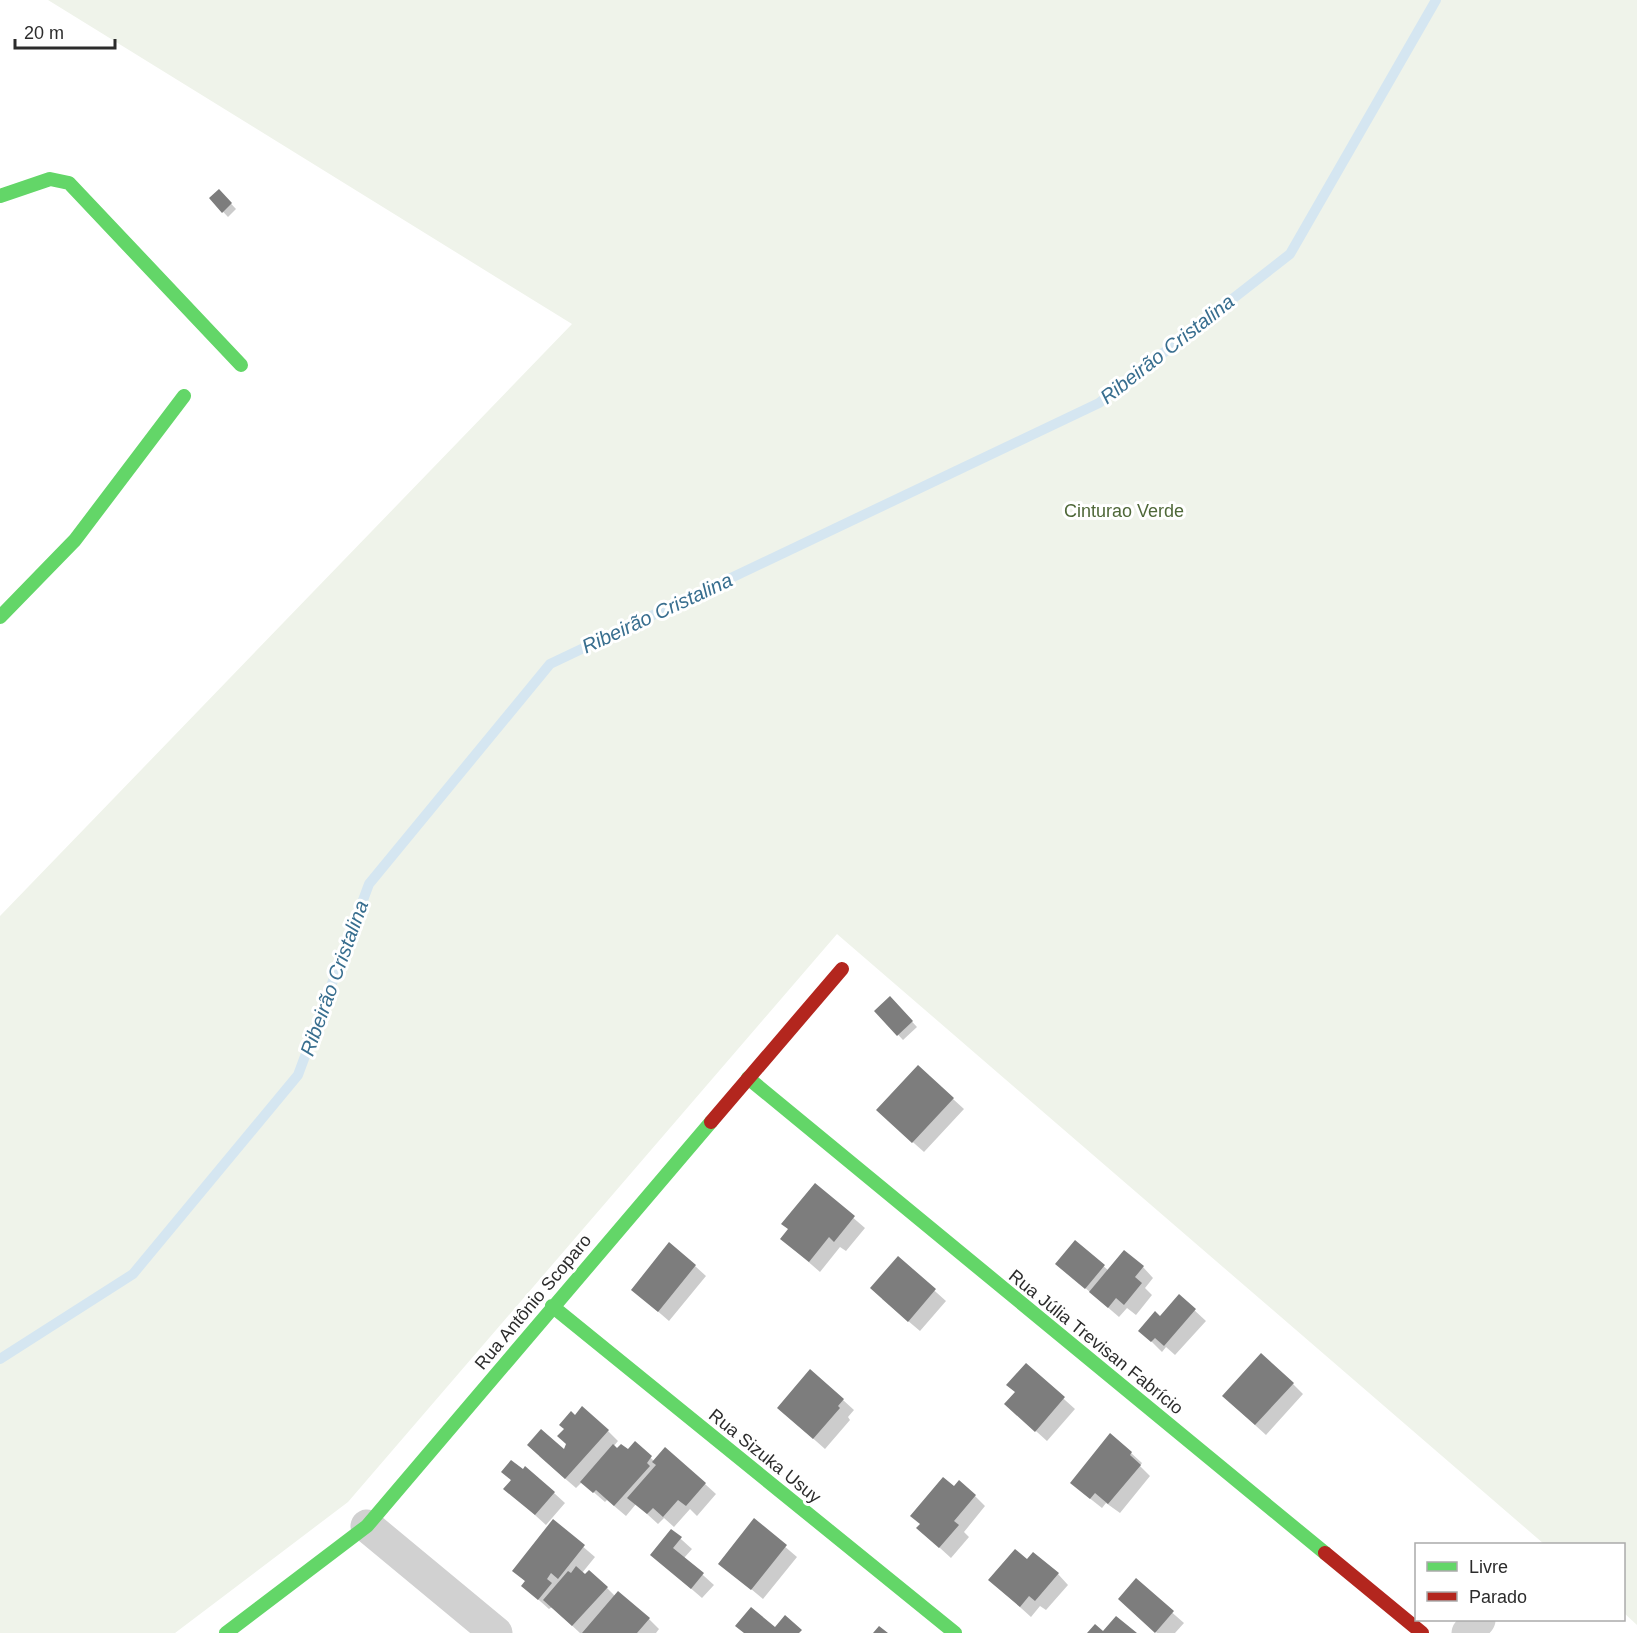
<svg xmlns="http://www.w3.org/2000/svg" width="1637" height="1633" font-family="Helvetica,sans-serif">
  <rect width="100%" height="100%" fill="#fff"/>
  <!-- green -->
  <path fill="#eff3ea" d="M48 0H1637V1625L1624 1613V1544H1544L837 934 348 1502 175 1633H0V916L572 324Z"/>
  <!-- shadow -->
  <path fill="#0003" d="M219 191 236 209 228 217 211 199Z
    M890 998 917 1027 903 1040 876 1011Z
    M953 1099 964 1109 924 1152 888 1120Z
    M815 1185 865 1228 846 1251 840 1247 820 1272 782 1239 790 1230Z
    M1076 1242 1109 1271 1143 1267 1153 1278 1145 1288 1152 1295 1136 1315 1127 1308 1119 1317 1062 1268Z
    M898 1258 946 1301 920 1331 882 1299Z
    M695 1266 706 1276 669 1321 633 1290Z
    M1179 1296 1206 1321 1175 1355 1166 1347 1162 1352 1151 1341 1160 1318Z
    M1026 1365 1075 1409 1047 1441 1017 1414 1016 1393Z
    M1293 1384 1303 1394 1266 1435 1234 1406Z
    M843 1400 854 1410 848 1417 850 1420 825 1449 790 1418Z
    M608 1431 618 1441 613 1447 628 1451 635 1443 654 1461 705 1484 716 1494 697 1516 690 1509 674 1527 664 1518 658 1524 636 1504 626 1516 607 1500 605 1502 582 1482 576 1488 539 1456 564 1451Z
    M1131 1453 1142 1463 1140 1466 1150 1476 1120 1513 1106 1503 1102 1508 1083 1493Z
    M503 1472 554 1493 565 1503 546 1525 506 1489 512 1481Z
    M954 1489 975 1496 985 1506 964 1532 969 1537 951 1558 918 1528Z
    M754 1520 797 1557 763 1599 720 1563Z
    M553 1521 595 1557 582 1573 607 1588 615 1596 649 1619 659 1629 656 1633H580L552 1607 549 1609 523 1586 526 1582 514 1570Z
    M672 1531 692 1549 684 1558 714 1585 702 1598 652 1555Z
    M1027 1561 1058 1574 1068 1585 1046 1610 1040 1606 1031 1617 990 1580Z
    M1136 1581 1184 1623 1175 1633H1157L1130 1609Z"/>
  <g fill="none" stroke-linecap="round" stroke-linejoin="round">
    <!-- stream -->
    <path stroke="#d5e6f1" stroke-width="10" d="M0 1359 133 1274 298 1075 369 884 550 664 1099 403 1290 254 1436 0"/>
  </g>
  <!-- building -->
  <path fill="#7d7d7d" d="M219 189 232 203 222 213 209 198Z
    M890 996 913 1021 897 1036 874 1011Z
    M918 1065 954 1098 912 1143 876 1110Z
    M815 1183 855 1216 834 1242 829 1237 809 1262 780 1239 788 1229 781 1224Z
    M1075 1240 1105 1265 1085 1289 1055 1264Z
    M669 1242 696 1265 658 1312 631 1290Z
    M1124 1250 1144 1266 1135 1277 1142 1283 1124 1305 1116 1298 1108 1308 1089 1292Z
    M898 1256 936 1289 908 1322 870 1288Z
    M1179 1294 1196 1309 1164 1346 1155 1338 1151 1342 1138 1331 1155 1311 1160 1316Z
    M1261 1353 1294 1383 1255 1425 1222 1396Z
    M1026 1363 1065 1397 1035 1432 1004 1404 1015 1392 1006 1385Z
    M810 1369 844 1399 838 1406 840 1408 813 1439 777 1408Z
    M582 1406 609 1430 565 1479 527 1445 541 1429 564 1449 566 1444 557 1436 564 1429 559 1425 571 1411 575 1415Z
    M1110 1433 1132 1452 1130 1455 1141 1465 1108 1504 1095 1493 1090 1499 1070 1483Z
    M635 1441 652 1456 647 1463 650 1466 614 1506 596 1490 593 1493 580 1482 613 1444 617 1448 621 1444 628 1449Z
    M665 1447 706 1483 686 1506 678 1500 663 1517 653 1508 647 1514 627 1498 656 1465 652 1462Z
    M511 1460 523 1469 525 1466 555 1492 535 1515 503 1489 511 1480 501 1472Z
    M943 1477 954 1486 959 1480 976 1495 954 1521 959 1525 939 1548 916 1528 920 1524 910 1516Z
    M754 1518 787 1545 751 1590 718 1564Z
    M553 1519 585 1545 558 1579 551 1573 547 1579 552 1583 538 1600 521 1586 525 1581 512 1571Z
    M671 1529 682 1537 673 1548 704 1573 691 1589 650 1555Z
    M1015 1549 1027 1559 1033 1552 1059 1573 1035 1601 1029 1596 1020 1607 988 1580Z
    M576 1566 585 1574 589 1570 608 1587 572 1626 543 1600 568 1571 571 1573Z
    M1136 1578 1174 1611 1155 1633 1118 1599Z
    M618 1591 650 1618 637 1633H582Z
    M751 1607 775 1627 785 1615 802 1630 799 1633H744L735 1626Z
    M1116 1616 1137 1633H1087L1095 1624 1103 1631Z
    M879 1626 888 1633H873Z"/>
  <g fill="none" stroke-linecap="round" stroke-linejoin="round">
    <!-- street -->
    <path stroke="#d1d1d1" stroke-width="33" d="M367 1526 496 1633
      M1468 1633 1479 1620"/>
    <!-- fast -->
    <path stroke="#63d668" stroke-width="14" d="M0 196 50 179 69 183 241 365
      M0 617 75 540 184 396
      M748 1078 1325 1553
      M552 1306 955 1633
      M226 1633 367 1526 711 1122"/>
    <!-- jam -->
    <path stroke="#b3261e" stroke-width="14" d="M711 1122 842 969
      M1325 1553 1422 1633"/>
  </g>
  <g text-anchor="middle" stroke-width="6" stroke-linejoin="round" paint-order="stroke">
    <!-- park labels -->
    <g font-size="18" fill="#4f6839" stroke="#fff">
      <text x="1124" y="517">Cinturao Verde</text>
    </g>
    <!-- street labels -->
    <g font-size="18" fill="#2c2c2c" stroke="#fff">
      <text transform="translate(533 1302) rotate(-50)" y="6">Rua Antônio Scoparo</text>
      <text transform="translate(1096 1342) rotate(39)" y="6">Rua Júlia Trevisan Fabrício</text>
      <text transform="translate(765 1456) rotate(39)" y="6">Rua Sizuka Usuy</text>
    </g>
    <!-- water labels -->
    <g font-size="20" font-style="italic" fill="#386e8f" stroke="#fff">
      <text transform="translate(1167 349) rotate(-38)" y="7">Ribeirão Cristalina</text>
      <text transform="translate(657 613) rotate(-25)" y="7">Ribeirão Cristalina</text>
      <text transform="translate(334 978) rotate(-70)" y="7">Ribeirão Cristalina</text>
    </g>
  </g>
  <!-- legend -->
  <rect x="1415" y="1543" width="210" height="78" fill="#ffffff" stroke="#ababab" stroke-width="1.5"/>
  <rect x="1427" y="1562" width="30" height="9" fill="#63d668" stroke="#ababab" stroke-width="1.5"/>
  <text x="1469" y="1573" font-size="18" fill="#2c2c2c">Livre</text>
  <rect x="1427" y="1592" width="30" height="9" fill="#b3261e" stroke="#ababab" stroke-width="1.5"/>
  <text x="1469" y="1603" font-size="18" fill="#2c2c2c">Parado</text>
  <!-- scale -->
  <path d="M15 39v9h100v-9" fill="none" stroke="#2c2c2c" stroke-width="3"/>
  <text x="24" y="39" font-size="18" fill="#2c2c2c" stroke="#ffffff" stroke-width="4.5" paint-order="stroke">20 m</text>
</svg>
